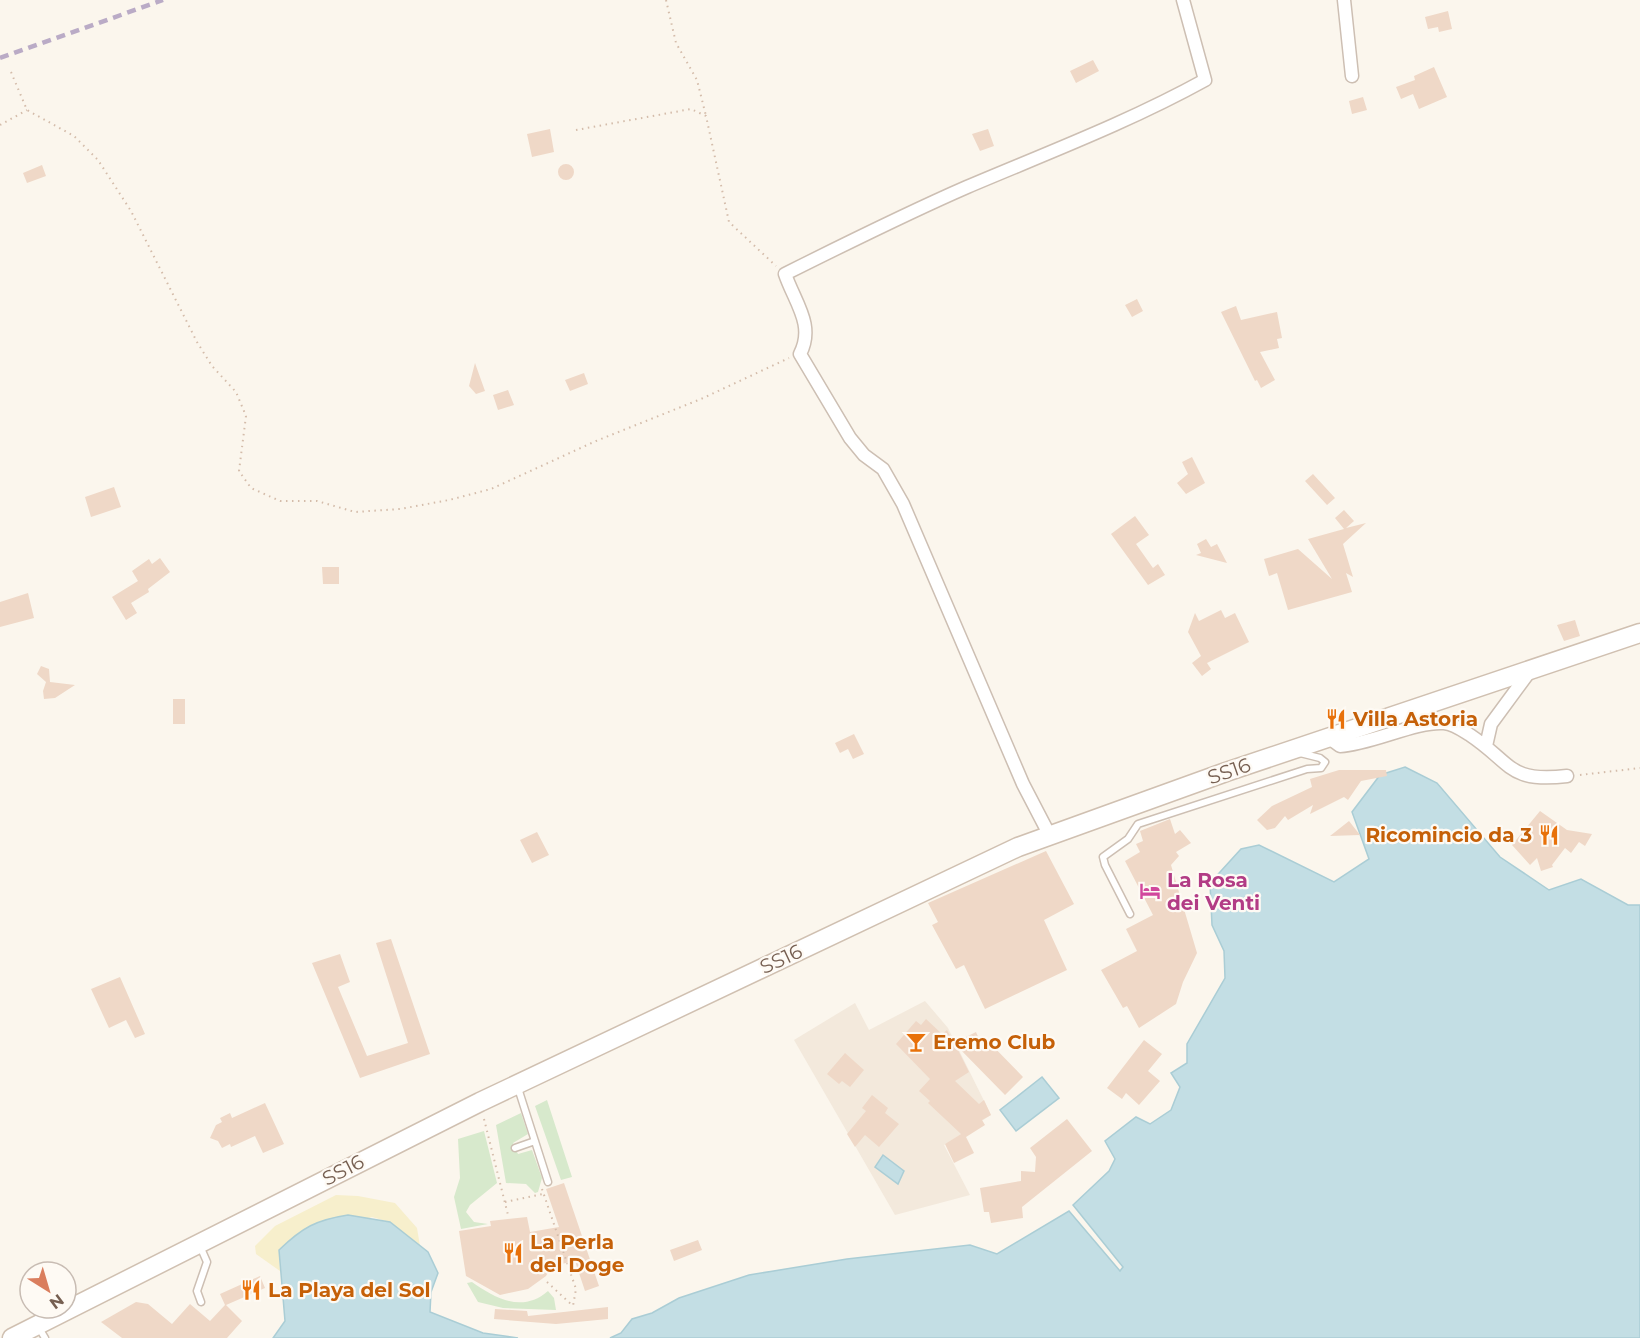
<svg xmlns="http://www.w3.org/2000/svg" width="1640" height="1338" font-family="Montserrat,sans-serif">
  <rect width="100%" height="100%" fill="#fbf6ed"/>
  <!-- residential -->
  <path fill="#f3e9dc" d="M925 1001 948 1028 991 1115 944 1145 970 1195 895 1215 794 1040 855 1003 869 1030Z"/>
  <!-- green -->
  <path fill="#d7e9cc" d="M547 1100 572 1177 561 1180 535 1106Z
    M521 1113 528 1134 513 1143 518 1154 532 1150 542 1178 538 1192 535 1193 526 1184 506 1183 496 1125Z
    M484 1131 497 1183 470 1205 466 1212 474 1222 488 1224 461 1229 454 1197 460 1178 458 1139Z
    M472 1282C496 1299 523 1313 548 1291L554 1298 556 1310 503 1308 478 1302 467 1283Z"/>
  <!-- sand -->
  <path fill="#f7efcc" d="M336 1195 358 1196 395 1203 417 1228 420 1246 389 1222 372 1217 279 1249 280 1271 256 1254 255 1246 275 1226Z"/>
  <!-- water -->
  <path fill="#c3dee4" stroke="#aacdd5" stroke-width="1.5" d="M1405 767 1437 783 1500 857 1549 890 1581 879 1628 905H1640V1338H610L621 1333 632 1319 652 1313 679 1298 749 1275 847 1259 970 1245 997 1254 1069 1211 1120 1271 1123 1267 1073 1205 1109 1171 1115 1159 1105 1141 1136 1117 1150 1124 1171 1110 1180 1087 1171 1073 1187 1063V1044L1225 978 1224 951 1212 925 1210 883 1241 849 1259 845 1334 882 1369 859 1352 812 1380 775Z
    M1042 1077 1059 1098 1016 1131 1000 1110Z
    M883 1155 904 1171 898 1184 875 1167Z
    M348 1215 390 1222 428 1252 438 1273 431 1292 430 1312 483 1333 518 1338H273L285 1321 279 1250C303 1227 316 1220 348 1215Z"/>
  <!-- building -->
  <path fill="#efd8c7" d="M1448 11 1452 29 1439 32 1438 27 1428 29 1425 17Z
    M1093 60 1099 71 1076 83 1070 71Z
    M1434 67 1447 97 1419 109 1413 94 1401 99 1396 87 1415 80 1414 76Z
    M1363 97 1367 110 1352 114 1349 101Z
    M550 129 554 152 532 157 527 134Z
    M988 129 994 146 980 151 972 134Z
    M558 172a8 8 0 1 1 16 0a8 8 0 1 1-16 0Z
    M42 165 46 176 27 183 23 173Z
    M1137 299 1143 311 1132 317 1125 305Z
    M1236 306 1241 320 1277 312 1282 338 1277 339 1279 348 1260 352 1275 380 1261 388 1257 380 1255 381 1221 312Z
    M475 363 485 391 476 394 469 386Z
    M584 373 588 384 570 391 565 380Z
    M508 390 514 405 498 410 493 395Z
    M1192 457 1205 483 1186 494 1177 483 1188 474 1182 462Z
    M1313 474 1335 498 1327 505 1305 481Z
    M114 487 121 507 91 517 85 497Z
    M1344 510 1354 521 1346 528 1366 523 1343 544 1353 577 1346 573 1352 592 1288 610 1277 573 1269 576 1264 559 1298 549 1332 579 1308 539 1344 529 1335 518Z
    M1135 516 1149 535 1136 544 1153 568 1158 564 1165 575 1148 585 1111 534Z
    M1206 539 1211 547 1217 544 1227 563 1196 555 1201 553 1197 544Z
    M160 558 170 572 148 589 149 592 131 603 137 613 126 620 112 597 138 581 132 571 149 559 152 564Z
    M322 567H339V584H323Z
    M28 593 34 618 0 627V602Z
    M1221 610 1225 618 1235 613 1249 642 1207 663 1211 669 1202 676 1192 663 1201 656 1188 632 1195 613 1199 621Z
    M1575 620 1580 636 1564 641 1557 625Z
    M41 666 49 669 50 682 75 685 55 698 44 699 43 691 46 682 37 674Z
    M173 699H185V724H173Z
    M854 734 864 754 853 759 848 749 840 753 835 743Z
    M1339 770H1386L1387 776 1361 781 1348 800 1344 797 1310 814 1313 805 1288 820 1285 816 1275 828 1267 830 1257 820 1272 806 1312 787 1310 779Z
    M1540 811 1567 830 1592 834 1585 846 1579 842 1571 853 1565 848 1552 865 1553 867 1541 871 1537 858 1530 865 1512 845Z
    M1170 819 1175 834 1180 830 1191 843 1176 852 1179 856 1171 865 1197 953 1183 982 1176 1004 1139 1028 1127 1006 1123 1008 1101 970 1137 951 1126 929 1153 915 1125 861 1140 852 1136 844 1143 841 1140 831Z
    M1349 821 1360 835 1330 836Z
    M537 832 549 855 532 863 520 840Z
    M1046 851 1074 904 1044 920 1067 970 985 1009 964 965 956 969 932 925 938 922 928 903Z
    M391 939 430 1054 360 1078 312 963 340 954 350 982 338 987 367 1056 408 1043 376 943Z
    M120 977 145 1034 135 1038 126 1020 109 1028 91 989Z
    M926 1019 942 1034 947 1030 954 1043 976 1032 979 1039 984 1037 1023 1077 1005 1095 955 1044 969 1072 955 1081 979 1104 984 1100 991 1115 982 1120 985 1125 966 1137 974 1153 954 1163 945 1144 961 1134 928 1103 930 1101 919 1091 930 1079 896 1044 916 1021 921 1025Z
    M1144 1040 1162 1054 1148 1071 1160 1081 1139 1105 1126 1093 1122 1099 1107 1088Z
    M845 1053 864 1070 850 1087 842 1081 839 1084 827 1074Z
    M872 1095 888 1108 885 1113 899 1124 879 1147 865 1135 855 1147 847 1134 866 1111 862 1108Z
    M265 1103 284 1144 263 1153 255 1136 231 1147 230 1144 222 1148 218 1141 210 1138 216 1125 222 1122 220 1118 230 1113 232 1118Z
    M1067 1119 1092 1151 1022 1207 1023 1218 991 1223 989 1212H984L980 1188 1021 1181V1171L1035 1172 1036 1157 1030 1148Z
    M564 1183 599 1286 585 1291 575 1261 552 1266 546 1276 528 1289 500 1295 466 1276 459 1231 491 1226 490 1221 527 1217 530 1232 559 1227 546 1189Z
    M698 1240 702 1250 674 1261 670 1250Z
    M260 1276 265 1288 226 1305 242 1321 227 1338H122L101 1322 136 1302 148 1304 172 1324 190 1304 210 1321 225 1305 220 1294Z
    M608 1307V1319L556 1324 494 1319 495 1309 527 1311 528 1316Z"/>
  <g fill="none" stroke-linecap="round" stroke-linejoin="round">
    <!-- lane casing -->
    <g stroke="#cdbfb3" stroke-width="9">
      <path id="lane" d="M1130 914 1105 865 1103 857 1128 839 1138 824 1307 769 1321 768 1325 762 1320 758 1300 753
        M518 1088 548 1182
        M515 1148 535 1141
        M200 1246 207 1262 197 1291 201 1302
        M39 1328 45 1338"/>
    </g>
    <!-- street casing -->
    <g stroke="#cdbfb3" stroke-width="15">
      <path id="street" d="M1344 0 1352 76
        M1329 738 1340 746C1372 744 1416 721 1444 723 1454 724 1462 730 1470 735 1512 763 1508 783 1567 776
        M1486 746 1491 724 1530 671
        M1049 834 1023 784 903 504 883 469 864 455 850 438 800 354C815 325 795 303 785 274 845 244 905 214 967 187 1047 153 1129 122 1205 80L1183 0"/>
    </g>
    <!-- secondary casing -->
    <g stroke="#d0c0b1" stroke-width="21">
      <path id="secondary" d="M12 1338 480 1102 1018 847 1226 772 1640 633"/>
    </g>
    <!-- path -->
    <path stroke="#d4bcaa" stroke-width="2" stroke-dasharray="1.5 4.5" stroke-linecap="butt" d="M666 0 676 43 697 80 706 116
      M11 72 27 110 74 136 98 160 131 211 197 342 212 366 236 392 246 416 239 471 251 488 280 501H317L355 512 400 509 449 500 491 489 596 441 701 399 789 358
      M0 125 27 110
      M576 130 691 109 706 116 729 222 776 266
      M1580 775 1640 768
      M484 1119 508 1215
      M542 1189 576 1289 573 1306
      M505 1202 543 1194
      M547 1282 573 1306"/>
    <!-- lane -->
    <use href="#lane" stroke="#fff" stroke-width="6"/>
    <!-- street -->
    <use href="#street" stroke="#fff" stroke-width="12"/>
    <!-- secondary -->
    <use href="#secondary" stroke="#fff" stroke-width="18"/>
    <!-- rail -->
    <path stroke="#baabc6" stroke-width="4.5" stroke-dasharray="9 6" stroke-linecap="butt" d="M0 58 163 0"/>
  </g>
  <!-- icons -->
  <defs>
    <g id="restaurant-bare" transform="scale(1.62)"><path d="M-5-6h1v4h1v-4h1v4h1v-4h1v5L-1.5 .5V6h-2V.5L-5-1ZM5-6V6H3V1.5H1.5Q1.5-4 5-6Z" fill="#e8710a" stroke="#fefaf4" stroke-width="2.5" paint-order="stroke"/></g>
    <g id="hotel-bare" transform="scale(1.62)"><path d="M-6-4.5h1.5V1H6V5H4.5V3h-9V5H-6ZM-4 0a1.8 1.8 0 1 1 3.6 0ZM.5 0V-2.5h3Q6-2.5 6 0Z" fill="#d1479c" stroke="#fefaf4" stroke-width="2.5" paint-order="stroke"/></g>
    <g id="bar-bare" transform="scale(1.62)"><path d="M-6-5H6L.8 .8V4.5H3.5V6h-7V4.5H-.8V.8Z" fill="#e8710a" stroke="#fefaf4" stroke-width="2.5" paint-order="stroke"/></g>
  </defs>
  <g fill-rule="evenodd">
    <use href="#restaurant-bare" x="1336" y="719"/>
    <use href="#restaurant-bare" x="1549" y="835"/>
    <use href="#hotel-bare" x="1150" y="891"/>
    <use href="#bar-bare" x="916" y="1042"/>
    <use href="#restaurant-bare" x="513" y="1253"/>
    <use href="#restaurant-bare" x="251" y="1290"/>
  </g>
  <g text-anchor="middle" stroke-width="4.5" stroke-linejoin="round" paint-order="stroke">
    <!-- food labels -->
    <g font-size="20" font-weight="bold" fill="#c56008" stroke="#fefaf4" text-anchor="start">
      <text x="1353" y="726">Villa Astoria</text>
      <text x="1532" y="842" text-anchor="end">Ricomincio da 3</text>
      <text x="933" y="1049">Eremo Club</text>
      <text x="530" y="1249">La Perla<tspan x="530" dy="23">del Doge</tspan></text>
      <text x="268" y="1297">La Playa del Sol</text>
    </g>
    <!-- street labels -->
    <g font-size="20" fill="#765f51" stroke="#fefaf4">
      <text transform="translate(1229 771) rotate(-19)" y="7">SS16</text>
      <text transform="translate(781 959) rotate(-25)" y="7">SS16</text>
      <text transform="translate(343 1170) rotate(-27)" y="7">SS16</text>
    </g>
    <!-- hotel labels -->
    <g font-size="20" font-weight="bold" fill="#b23c85" stroke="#fefaf4" text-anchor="start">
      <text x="1167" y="887">La Rosa<tspan x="1167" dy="23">dei Venti</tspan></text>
    </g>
  </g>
  <!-- north arrow -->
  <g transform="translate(48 1290) rotate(143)"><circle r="28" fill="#fefaf4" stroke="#c8bcb3" stroke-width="1.5"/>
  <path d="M0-4.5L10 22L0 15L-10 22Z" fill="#da7e5e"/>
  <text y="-9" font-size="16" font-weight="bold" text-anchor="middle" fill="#765f51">N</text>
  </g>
</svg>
